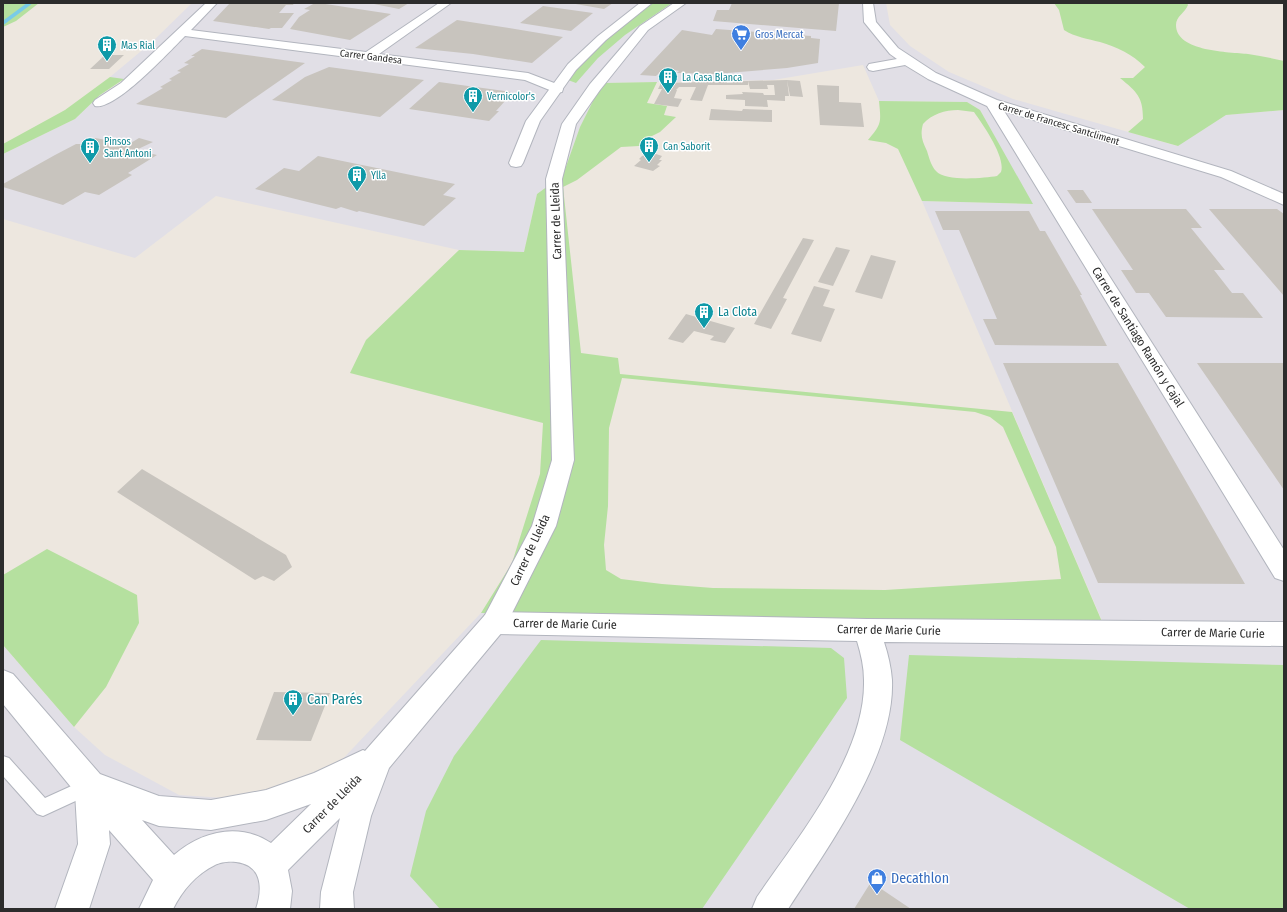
<svg xmlns="http://www.w3.org/2000/svg" width="1287" height="912" font-family="'Fira Sans Condensed',sans-serif">
  <rect width="100%" height="100%" fill="#ede7df"/>
  <!-- industrial -->
  <path fill="#e1dfe6" d="M192 3H886L890 25 910 46 949 72 1013 99 1177 146 1226 115 1284 110V909H3V645L74 727 105 755 179 795 240 799 337 765 481 613 1103 623 922 201 1032 204 980 110 967 102 879 101 863 65 773 80 604 83 596 95 580 127 563 175 537 194 524 252 459 250 216 196 135 258 3 219V154L75 119 100 95 124 80 110 77 152 42Z"/>
  <!-- green -->
  <path fill="#b5e09f" fill-rule="evenodd" d="M3 3H39L16 21 3 27Z
    M653 3H672L625 35 598 58 576 83 568 80C592 49 621 25 653 3Z
    M1054 3H1187L1188 5C1185 13 1176 16 1176 25 1176 52 1230 52 1248 54 1260 56 1272 58 1284 61V110L1226 115 1178 146 1128 132 1143 119C1143 97 1137 92 1120 78H1133L1145 67C1132 54 1117 47 1100 42 1088 39 1075 37 1064 30L1059 10Z
    M110 77 124 79 100 95 75 119 3 154V144L65 110Z
    M657 82 647 103 667 106 664 115 676 117 660 132 642 141 639 146 621 147 577 180 563 187 581 353 618 358 620 374 1012 412 1103 624 481 613 512 563 540 474 543 423 350 373 366 340 459 250 524 252 537 194 563 175 580 127 596 95 604 83ZM622 378 975 412 990 417 1003 427 1056 547 1061 579 885 590 713 588 662 584 621 579 606 570 604 545 608 506 609 428Z
    M879 101 967 102 980 110 1033 204 922 201 898 149 886 143 868 140C882 123 881 123 879 101ZM958 110 974 112C983 125 1006 157 1001 172L997 176C984 178 945 182 936 171 931 166 929 157 927 151 922 141 920 135 923 124 932 114 945 110 958 110Z
    M47 549 137 595 139 623 106 687 74 727 3 645V575Z
    M541 640 831 648 844 658 847 698 702 909H440L410 876 426 811 454 756Z
    M909 655 1284 665V909H1190L900 740Z"/>
  <g fill="none" stroke-linecap="round" stroke-linejoin="round">
    <!-- stream -->
    <path stroke="#79cbe8" stroke-width="3.5" d="M3 23 30 3"/>
  </g>
  <!-- building -->
  <path fill="#c8c4be" d="M230 3H294L293 5H286L279 13H294L282 28H271L269 29 213 21Z
    M315 3H319L391 14 350 40 290 29 299 17 310 10 304 9Z
    M369 3H409L399 9Z
    M570 3H613L604 9Z
    M732 3H839L836 31 713 21 717 10H729Z
    M543 6 593 13 571 31 520 23Z
    M457 20 509 28 563 37 532 63 473 54 415 48Z
    M716 29 811 36V38L820 39 818 63 787 68 715 74 677 73 679 71 665 68 656 76 640 75 682 30 712 35Z
    M202 49 305 63 226 118 136 104 163 88 160 87 172 80 169 79 181 72 177 71 189 64 184 63 195 56H191Z
    M105 55H124L109 69H90Z
    M329 67 424 80 380 117 272 100 305 77Z
    M787 80 800 81 803 97 790 96Z
    M787 80 789 96H785V101L767 100 768 107 745 106V100L726 99V95L743 94 742 92 763 93 764 95H775L774 85H767L768 89H750L748 81Z
    M748 81V85H708L702 101 690 100 696 87H679L676 90H677L674 98 682 99 678 107 654 104 662 89H658L661 83Z
    M439 82 511 92 502 101H505L496 111H499L489 121 409 109Z
    M817 85 839 86V102L861 103 864 127 820 125Z
    M711 109 742 111 743 109 772 110V122L709 120Z
    M95 138 129 144 139 138 153 142 136 150 157 155 128 173 132 175 99 195 85 192 63 205 3 187V184L55 155 76 144H85Z
    M650 152 662 156 659 160H662L657 165 660 166 653 171 634 166 641 160 639 159 642 156 648 154Z
    M318 156 455 184 443 195 456 198 424 226 359 211 357 212 341 207 336 209 255 189 284 168 299 171Z
    M1067 190H1083L1092 203H1076Z
    M1092 209H1186L1202 228H1191L1225 270H1214L1232 293H1243L1263 318 1166 317 1149 293H1136L1121 270H1133Z
    M1209 209H1277L1284 214V296Z
    M935 211H1029L1040 231H1045L1082 295H1080L1107 346 995 345 983 319H997L959 230H943Z
    M803 238 814 240 783 298 787 299 771 329 754 324Z
    M836 247 850 250 833 286 818 282Z
    M871 255 896 261 882 299 855 292Z
    M814 286 830 290 823 306 835 309 821 342 791 334Z
    M686 314 735 328 725 343 710 340 714 336 694 331 683 343 668 339Z
    M1003 363H1118L1245 584 1098 583Z
    M1197 363H1284V490L1217 392Z
    M142 469 286 555 292 567 274 581 263 576 255 580 117 492Z
    M274 692 330 693 311 741 256 740Z
    M871 882 911 909H854Z"/>
  <g fill="none" stroke-linecap="round" stroke-linejoin="round">
    <!-- lane casing -->
    <g stroke="#b2b5be" stroke-width="2">
      <path id="lane" d="M3 756 9 758 45 798 89 778 95 780 97 786 95 792 43 816 37 814 3 776Z"/>
    </g>
    <!-- street casing -->
    <g stroke="#b2b5be" stroke-width="2">
      <path id="street" d="M206 3H217L191 30 366 52 439 3H451L379 54 528 73 562 86 563 89 562 92 557 93 525 80 185 36C170 51 115 111 95 106L93 103 95 100 121 83Z
        M863 3H873L876 22 898 48 936 73 997 100 1231 171 1284 194V205L1221 177 1004 111 1284 550V581L1275 578 987 106 928 79 905 65 873 71 869 70 867 67 869 64 897 59 890 54 864 22Z
        M494 612 867 619 1284 622V646L884 642C888 654 891 667 892 680 895 756 828 847 788 909H752L757 897C798 837 866 755 864 680 864 667 861 654 857 641L494 634 485 631 481 623 485 615Z"/>
    </g>
    <!-- secondary casing -->
    <g stroke="#b2b5be" stroke-width="2">
      <path id="secondary" d="M640 3H652L606 40 576 70 540 121 523 163 521 166 516 167 511 166 509 163 526 121 568 64 598 36Z
        M674 3H686L648 30 600 90 576 124 562 179 574 460 556 526 503 631 389 768 371 816 353 892 354 909H320L321 892 340 818 288 870 292 891 290 909H256C263 888 262 865 236 862 230 861 220 862 215 865 196 874 182 891 173 909H139L153 880 109 830 110 844 89 909H55L78 844 75 792 3 704V670L13 674 100 774 159 796 211 800 266 790 314 773 363 750 365 751 485 615 532 526 552 460 546 179 562 124 590 84 640 26ZM311 804 271 843C239 822 202 831 174 855L142 820 159 826 211 830 266 820Z"/>
    </g>
    <!-- lane -->
    <use href="#lane" fill="#fff" fill-rule="evenodd"/>
    <!-- street -->
    <use href="#street" fill="#fff" fill-rule="evenodd"/>
    <!-- secondary -->
    <use href="#secondary" fill="#fff" fill-rule="evenodd"/>
  </g>
  <!-- icons -->
  <defs>
    <g id="supermarket-pin" transform="scale(1)"><path d="M0 17L-7.5 6A9.5 9.5 0 1 1 7.5 6Z" fill="#3f7fe0" stroke="#fff"/><path d="M-6-5.5h2.5l.6 2H6L4.5 2H-2.5L-4.4-4H-6ZM-1.5 3.2a1.3 1.3 0 1 0 .1 0ZM3 3.2a1.3 1.3 0 1 0 .1 0Z" fill="#fff"/></g>
    <g id="building-pin" transform="scale(1)"><path d="M0 17L-7.5 6A9.5 9.5 0 1 1 7.5 6Z" fill="#0f9aa8" stroke="#fff"/><path d="M-4-6H4V6H1V3H-1V6H-4ZM-2.5-4.3h1.7v1.8h-1.7ZM.8-4.3h1.7v1.8H.8ZM-2.5-1h1.7V.8h-1.7ZM.8-1h1.7V.8H.8Z" fill="#fff"/></g>
    <g id="shop-pin" transform="scale(1)"><path d="M0 17L-7.5 6A9.5 9.5 0 1 1 7.5 6Z" fill="#3f7fe0" stroke="#fff"/><path d="M-5-2.5h2.3a2.7 3.5 0 0 1 5.4 0H5L5.5 6h-11ZM-1.5-2.5h3a1.5 2.3 0 0 0-3 0Z" fill="#fff"/></g>
  </defs>
  <g fill-rule="evenodd">
    <use href="#supermarket-pin" x="741" y="34"/>
    <use href="#building-pin" x="107" y="45"/>
    <use href="#building-pin" x="668" y="77"/>
    <use href="#building-pin" x="473" y="96"/>
    <use href="#building-pin" x="649" y="146"/>
    <use href="#building-pin" x="90" y="147"/>
    <use href="#building-pin" x="357" y="175"/>
    <use href="#building-pin" x="704" y="312"/>
    <use href="#building-pin" x="293" y="699"/>
    <use href="#shop-pin" x="877" y="878"/>
  </g>
  <g text-anchor="middle" stroke-width="3" stroke-linejoin="round" paint-order="stroke">
    <!-- far-shop labels -->
    <g font-size="10" fill="#366cbe" stroke="#fff" text-anchor="start">
      <text x="755" y="38">Gros Mercat</text>
    </g>
    <!-- far-culture labels -->
    <g font-size="10" fill="#0d838f" stroke="#fff" text-anchor="start">
      <text x="121" y="49">Mas Rial</text>
      <text x="682" y="81">La Casa Blanca</text>
      <text x="487" y="100">Vernicolor's</text>
      <text x="104" y="145">Pinsos<tspan x="104" dy="12">Sant Antoni</tspan></text>
      <text x="663" y="150">Can Saborit</text>
      <text x="371" y="179">Ylla</text>
    </g>
    <!-- far-street labels -->
    <g font-size="10" fill="#2c2c2c" stroke="#fff">
      <text transform="translate(371 56) rotate(7)" y="4">Carrer Gandesa</text>
      <text transform="translate(1059 123) rotate(17)" y="4">Carrer de Francesc Santcliment</text>
    </g>
    <!-- street labels -->
    <g font-size="12" fill="#2c2c2c" stroke="#fff">
      <text transform="translate(556 221) rotate(-92)" y="4">Carrer de Lleida</text>
      <text transform="translate(1138 337) rotate(58)" y="4">Carrer de Santiago Ramón y Cajal</text>
      <text transform="translate(530 550) rotate(-65)" y="4">Carrer de Lleida</text>
      <text transform="translate(565 624) rotate(1)" y="4">Carrer de Marie Curie</text>
      <text transform="translate(889 630) rotate(1)" y="4">Carrer de Marie Curie</text>
      <text transform="translate(1213 633) rotate(1)" y="4">Carrer de Marie Curie</text>
      <text transform="translate(332 804) rotate(-45)" y="4">Carrer de Lleida</text>
    </g>
    <!-- culture labels -->
    <g font-size="12" fill="#0d838f" stroke="#fff" text-anchor="start">
      <text x="718" y="316">La Clota</text>
    </g>
    <!-- near-culture labels -->
    <g font-size="14" fill="#0d838f" stroke="#fff" text-anchor="start">
      <text x="307" y="704">Can Parés</text>
    </g>
    <!-- near-shop labels -->
    <g font-size="14" fill="#366cbe" stroke="#fff" text-anchor="start">
      <text x="891" y="883">Decathlon</text>
    </g>
  </g>
  <!-- border -->
  <rect width="1287" height="912" fill="none" stroke="#2c2c2c" stroke-width="8"/>
</svg>
